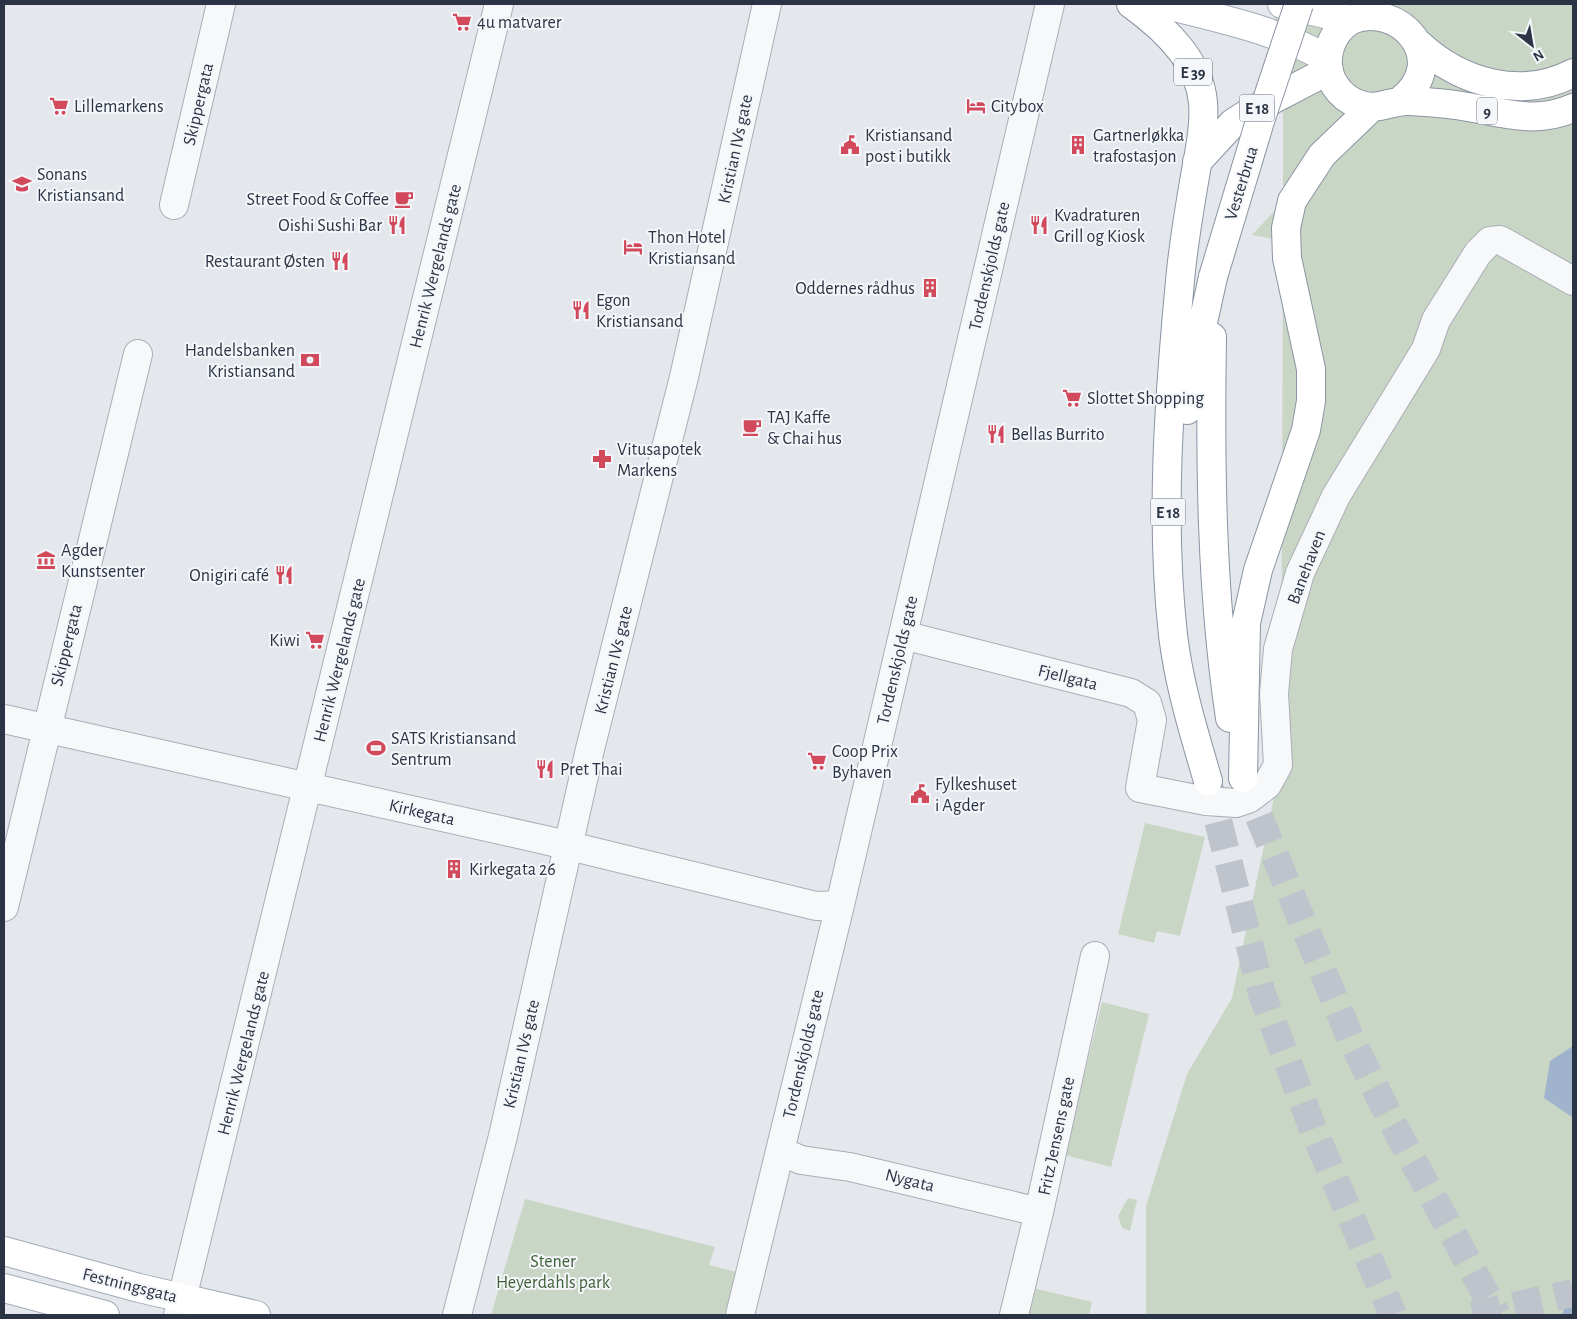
<svg xmlns="http://www.w3.org/2000/svg" width="1577" height="1319" font-family="'Alegreya Sans',sans-serif">
  <rect width="100%" height="100%" fill="#e4e7ec"/>
  <!-- green -->
  <path fill="#c9d6c5" d="M1269 4H1573V1315H1146V1206L1187 1074 1232 998 1281 764 1283 241 1252 235 1283 202V38Z
    M1145 823 1205 837 1180 936 1157 931 1154 943 1118 934Z
    M1102 1002 1149 1014 1111 1167 1065 1155Z
    M1128 1198 1137 1200 1130 1231 1122 1228 1118 1216Z
    M525 1199 715 1247 709 1265 740 1273 729 1315H491Z
    M1033 1288 1092 1302 1089 1315H1026Z"/>
  <!-- water -->
  <path fill="#9fb4cc" d="M1573 1046V1116L1572 1117 1544 1098 1550 1061Z
    M1573 1281V1315H1562Z"/>
  <g fill="none" stroke-linecap="round" stroke-linejoin="round">
    <!-- highway-tunnel -->
    <path stroke="#bfc3cb" stroke-width="28" stroke-dasharray="28 14" stroke-linecap="butt" d="M1243 778 1350 1037 1393 1124 1497 1315
      M1208 781 1262 994 1313 1129 1393 1315
      M1473 1315 1573 1293"/>
    <!-- minor casing -->
    <g stroke="#a9aeb7" stroke-width="30">
      <path id="minor" d="M174 205 221 4
        M903 635 1131 693 1147 703 1152 720 1140 788 1206 801 1236 803 1250 798 1267 785 1278 765 1274 693 1278 649 1300 573 1336 496 1426 349 1436 320 1478 253 1490 241 1500 240 1573 281
        M4 719 545 840 816 906 840 905
        M4 907 138 354
        M780 1151 801 1160 850 1167 1039 1212
        M178 1315 499 4
        M457 1315 503 1136 590 749 684 377 767 4
        M740 1315 840 905 1050 4
        M1014 1315 1039 1212 1095 956"/>
    </g>
    <!-- major casing -->
    <g stroke="#a3abb8" stroke-width="30">
      <path id="major" d="M1162 4C1219 18 1276 30 1328 59
        M1282 4 1351 20
        M4 1251 139 1288 256 1315
        M4 1288 105 1315"/>
    </g>
    <!-- highway casing -->
    <g stroke="#8b94a3" stroke-width="30">
      <path id="highway" d="M1131 4C1163 27 1200 60 1203 103 1205 127 1199 153 1195 176 1189 211 1183 246 1180 281 1169 398 1160 518 1173 635 1179 685 1194 733 1208 781
        M1420 45C1461 83 1522 100 1573 73
        M1400 101C1453 60 1399 0 1351 20 1338 28 1330 41 1328 57 1326 78 1339 97 1358 104 1377 112 1391 100 1409 101 1427 102 1445 103 1462 106 1501 112 1535 125 1573 108
        M1197 162 1233 123 1253 110 1329 70
        M1212 337C1210 464 1211 591 1230 718
        M1187 410 1188 391 1213 277
        M1243 778 1246 623 1258 570 1306 430 1311 401V369L1287 258 1286 228 1292 201 1322 155 1371 108"/>
    </g>
    <!-- minor -->
    <use href="#minor" stroke="#f7f8fa" stroke-width="28"/>
    <!-- major -->
    <use href="#major" stroke="#fff" stroke-width="28"/>
    <!-- highway -->
    <use href="#highway" stroke="#fff" stroke-width="28"/>
    <!-- highway-bridge casing -->
    <g stroke="#8b94a3" stroke-width="30" stroke-linecap="butt">
      <path id="highway-bridge" d="M1213 277 1260 121 1299 4"/>
    </g>
    <!-- highway-bridge -->
    <use href="#highway-bridge" stroke="#fff" stroke-width="28"/>
  </g>
  <!-- icons -->
  <defs>
    <g id="supermarket-bare" transform="scale(1.5)"><path d="M-6-5.5h2.5l.6 2H6L4.5 2H-2.5L-4.4-4H-6ZM-1.5 3.2a1.3 1.3 0 1 0 .1 0ZM3 3.2a1.3 1.3 0 1 0 .1 0Z" fill="#d1495b" stroke="#f4f6f9" stroke-width="2.5" paint-order="stroke"/></g>
    <g id="hotel-bare" transform="scale(1.5)"><path d="M-6-4.5h1.5V1H6V5H4.5V3h-9V5H-6ZM-4 0a1.8 1.8 0 1 1 3.6 0ZM.5 0V-2.5h3Q6-2.5 6 0Z" fill="#d1495b" stroke="#f4f6f9" stroke-width="2.5" paint-order="stroke"/></g>
    <g id="civic-bare" transform="scale(1.5)"><path d="M-.6-6.5H3V-4.5H.6V-3L4-1V1h2V6H-6V1h2V-1L-.6-3ZM-1.2 2.5V6h2.4V2.5Z" fill="#d1495b" stroke="#f4f6f9" stroke-width="2.5" paint-order="stroke"/></g>
    <g id="building-bare" transform="scale(1.5)"><path d="M-4-6H4V6H1V3H-1V6H-4ZM-2.5-4.3h1.7v1.8h-1.7ZM.8-4.3h1.7v1.8H.8ZM-2.5-1h1.7V.8h-1.7ZM.8-1h1.7V.8H.8Z" fill="#d1495b" stroke="#f4f6f9" stroke-width="2.5" paint-order="stroke"/></g>
    <g id="school-bare" transform="scale(1.5)"><path d="M0-5L7-2L0 1L-7-2ZM-4 1L0 2.5L4 1V4Q0 6-4 4Z" fill="#d1495b" stroke="#f4f6f9" stroke-width="2.5" paint-order="stroke"/></g>
    <g id="cafe-bare" transform="scale(1.5)"><path d="M-5.5-4.5H6V0H3Q3 3.5 0 3.5H-2.5Q-5.5 3.5-5.5 0ZM3-3.2v2h1.7v-2ZM-6 4.5H4V6H-6Z" fill="#d1495b" stroke="#f4f6f9" stroke-width="2.5" paint-order="stroke"/></g>
    <g id="restaurant-bare" transform="scale(1.5)"><path d="M-5-6h1v4h1v-4h1v4h1v-4h1v5L-1.5 .5V6h-2V.5L-5-1ZM5-6V6H3V1.5H1.5Q1.5-4 5-6Z" fill="#d1495b" stroke="#f4f6f9" stroke-width="2.5" paint-order="stroke"/></g>
    <g id="bank-bare" transform="scale(1.5)"><path d="M-6-4H6V4H-6ZM0-2.3a2.3 2.3 0 1 0 0 4.6a2.3 2.3 0 1 0 0-4.6Z" fill="#d1495b" stroke="#f4f6f9" stroke-width="2.5" paint-order="stroke"/></g>
    <g id="pharmacy-bare" transform="scale(1.5)"><path d="M-2-6h4v4h4v4h-4v4h-4v-4h-4v-4h4Z" fill="#d1495b" stroke="#f4f6f9" stroke-width="2.5" paint-order="stroke"/></g>
    <g id="museum-bare" transform="scale(1.5)"><path d="M0-6L6-3V-2H-6V-3ZM-5-1h2V3h-2ZM-1-1h2V3h-2ZM3-1h2V3H3ZM-6 4H6V6H-6Z" fill="#d1495b" stroke="#f4f6f9" stroke-width="2.5" paint-order="stroke"/></g>
    <g id="stadium-bare" transform="scale(1.5)"><path d="M0-5a6.5 5 0 1 0 0 10a6.5 5 0 1 0 0-10ZM-3.5-1.8h7v3.6h-7Z" fill="#d1495b" stroke="#f4f6f9" stroke-width="2.5" paint-order="stroke"/></g>
  </defs>
  <g fill-rule="evenodd">
    <use href="#supermarket-bare" x="462" y="22"/>
    <use href="#supermarket-bare" x="59" y="106"/>
    <use href="#hotel-bare" x="976" y="106"/>
    <use href="#civic-bare" x="850" y="145"/>
    <use href="#building-bare" x="1078" y="145"/>
    <use href="#school-bare" x="22" y="184"/>
    <use href="#cafe-bare" x="404" y="199"/>
    <use href="#restaurant-bare" x="397" y="225"/>
    <use href="#restaurant-bare" x="1039" y="225"/>
    <use href="#hotel-bare" x="633" y="247"/>
    <use href="#restaurant-bare" x="340" y="261"/>
    <use href="#building-bare" x="930" y="288"/>
    <use href="#restaurant-bare" x="581" y="310"/>
    <use href="#bank-bare" x="310" y="360"/>
    <use href="#supermarket-bare" x="1072" y="398"/>
    <use href="#cafe-bare" x="752" y="427"/>
    <use href="#restaurant-bare" x="996" y="434"/>
    <use href="#pharmacy-bare" x="602" y="459"/>
    <use href="#museum-bare" x="46" y="560"/>
    <use href="#restaurant-bare" x="284" y="575"/>
    <use href="#supermarket-bare" x="315" y="640"/>
    <use href="#stadium-bare" x="376" y="748"/>
    <use href="#supermarket-bare" x="817" y="761"/>
    <use href="#restaurant-bare" x="545" y="769"/>
    <use href="#civic-bare" x="920" y="794"/>
    <use href="#building-bare" x="454" y="869"/>
  </g>
  <g text-anchor="middle" stroke-width="4" stroke-linejoin="round" paint-order="stroke">
    <!-- shield labels -->
    <g fill="#f4f6f9" stroke="#676e7b" stroke-width="1">
      <rect x="1174" y="58.5" width="38" height="27" rx="4"/>
      <rect x="1239.5" y="94.5" width="35" height="27" rx="4"/>
      <rect x="1477" y="97.5" width="20" height="27" rx="4"/>
      <rect x="1150.5" y="498.5" width="35" height="27" rx="4"/>
    </g>
    <g font-size="16" font-weight="bold" fill="#2b3445">
      <text x="1193" y="78">E 39</text>
      <text x="1257" y="114">E 18</text>
      <text x="1487" y="117">9</text>
      <text x="1168" y="518">E 18</text>
    </g>
    <!-- poi labels -->
    <g font-size="18" fill="#2b3445" stroke="#f4f6f9" text-anchor="start">
      <text x="477" y="28">4u matvarer</text>
      <text x="74" y="112">Lillemarkens</text>
      <text x="991" y="112">Citybox</text>
      <text x="865" y="141">Kristiansand<tspan x="865" dy="21">post i butikk</tspan></text>
      <text x="1093" y="141">Gartnerløkka<tspan x="1093" dy="21">trafostasjon</tspan></text>
      <text x="37" y="180">Sonans<tspan x="37" dy="21">Kristiansand</tspan></text>
      <text x="389" y="205" text-anchor="end">Street Food &amp; Coffee</text>
      <text x="1054" y="221">Kvadraturen<tspan x="1054" dy="21">Grill og Kiosk</tspan></text>
      <text x="382" y="231" text-anchor="end">Oishi Sushi Bar</text>
      <text x="648" y="243">Thon Hotel<tspan x="648" dy="21">Kristiansand</tspan></text>
      <text x="325" y="267" text-anchor="end">Restaurant Østen</text>
      <text x="915" y="294" text-anchor="end">Oddernes rådhus</text>
      <text x="596" y="306">Egon<tspan x="596" dy="21">Kristiansand</tspan></text>
      <text x="295" y="356" text-anchor="end">Handelsbanken<tspan x="295" dy="21">Kristiansand</tspan></text>
      <text x="1087" y="404">Slottet Shopping</text>
      <text x="767" y="423">TAJ Kaffe<tspan x="767" dy="21">&amp; Chai hus</tspan></text>
      <text x="1011" y="440">Bellas Burrito</text>
      <text x="617" y="455">Vitusapotek<tspan x="617" dy="21">Markens</tspan></text>
      <text x="61" y="556">Agder<tspan x="61" dy="21">Kunstsenter</tspan></text>
      <text x="269" y="581" text-anchor="end">Onigiri café</text>
      <text x="300" y="646" text-anchor="end">Kiwi</text>
      <text x="391" y="744">SATS Kristiansand<tspan x="391" dy="21">Sentrum</tspan></text>
      <text x="832" y="757">Coop Prix<tspan x="832" dy="21">Byhaven</tspan></text>
      <text x="560" y="775">Pret Thai</text>
      <text x="935" y="790">Fylkeshuset<tspan x="935" dy="21">i Agder</tspan></text>
      <text x="469" y="875">Kirkegata 26</text>
    </g>
    <!-- street labels -->
    <g font-size="18" fill="#2b3445" stroke="#f4f6f9">
      <text transform="translate(198 104) rotate(-77)" y="6">Skippergata</text>
      <text transform="translate(735 149) rotate(-78)" y="6">Kristian IVs gate</text>
      <text transform="translate(1241 183) rotate(-73)" y="6">Vesterbrua</text>
      <text transform="translate(435 266) rotate(-76)" y="6">Henrik Wergelands gate</text>
      <text transform="translate(989 266) rotate(-77)" y="6">Tordenskjolds gate</text>
      <text transform="translate(1306 567) rotate(-69)" y="6">Banehaven</text>
      <text transform="translate(66 645) rotate(-76)" y="6">Skippergata</text>
      <text transform="translate(339 660) rotate(-76)" y="6">Henrik Wergelands gate</text>
      <text transform="translate(613 660) rotate(-76)" y="6">Kristian IVs gate</text>
      <text transform="translate(897 660) rotate(-77)" y="6">Tordenskjolds gate</text>
      <text transform="translate(1068 677) rotate(14)" y="6">Fjellgata</text>
      <text transform="translate(422 812) rotate(13)" y="6">Kirkegata</text>
      <text transform="translate(243 1053) rotate(-76)" y="6">Henrik Wergelands gate</text>
      <text transform="translate(521 1054) rotate(-77)" y="6">Kristian IVs gate</text>
      <text transform="translate(803 1054) rotate(-77)" y="6">Tordenskjolds gate</text>
      <text transform="translate(1056 1136) rotate(-78)" y="6">Fritz Jensens gate</text>
      <text transform="translate(910 1180) rotate(14)" y="6">Nygata</text>
      <text transform="translate(130 1285) rotate(14)" y="6">Festningsgata</text>
    </g>
    <!-- park labels -->
    <g font-size="18" fill="#3f6138" stroke="#f4f6f9">
      <text x="553" y="1267">Stener<tspan x="553" dy="21">Heyerdahls park</tspan></text>
    </g>
  </g>
  <!-- border -->
  <rect width="1577" height="1319" fill="none" stroke="#2b3445" stroke-width="10"/>
  <!-- north arrow -->
  <g transform="translate(1532 45) rotate(149)" stroke="#f4f6f9" stroke-width="4" paint-order="stroke">
  <path d="M0-4L9 19L0 12L-9 19Z" fill="#2b3445"/>
  <text y="-8" font-size="14" font-weight="bold" text-anchor="middle" fill="#2b3445">N</text>
  </g>
</svg>
